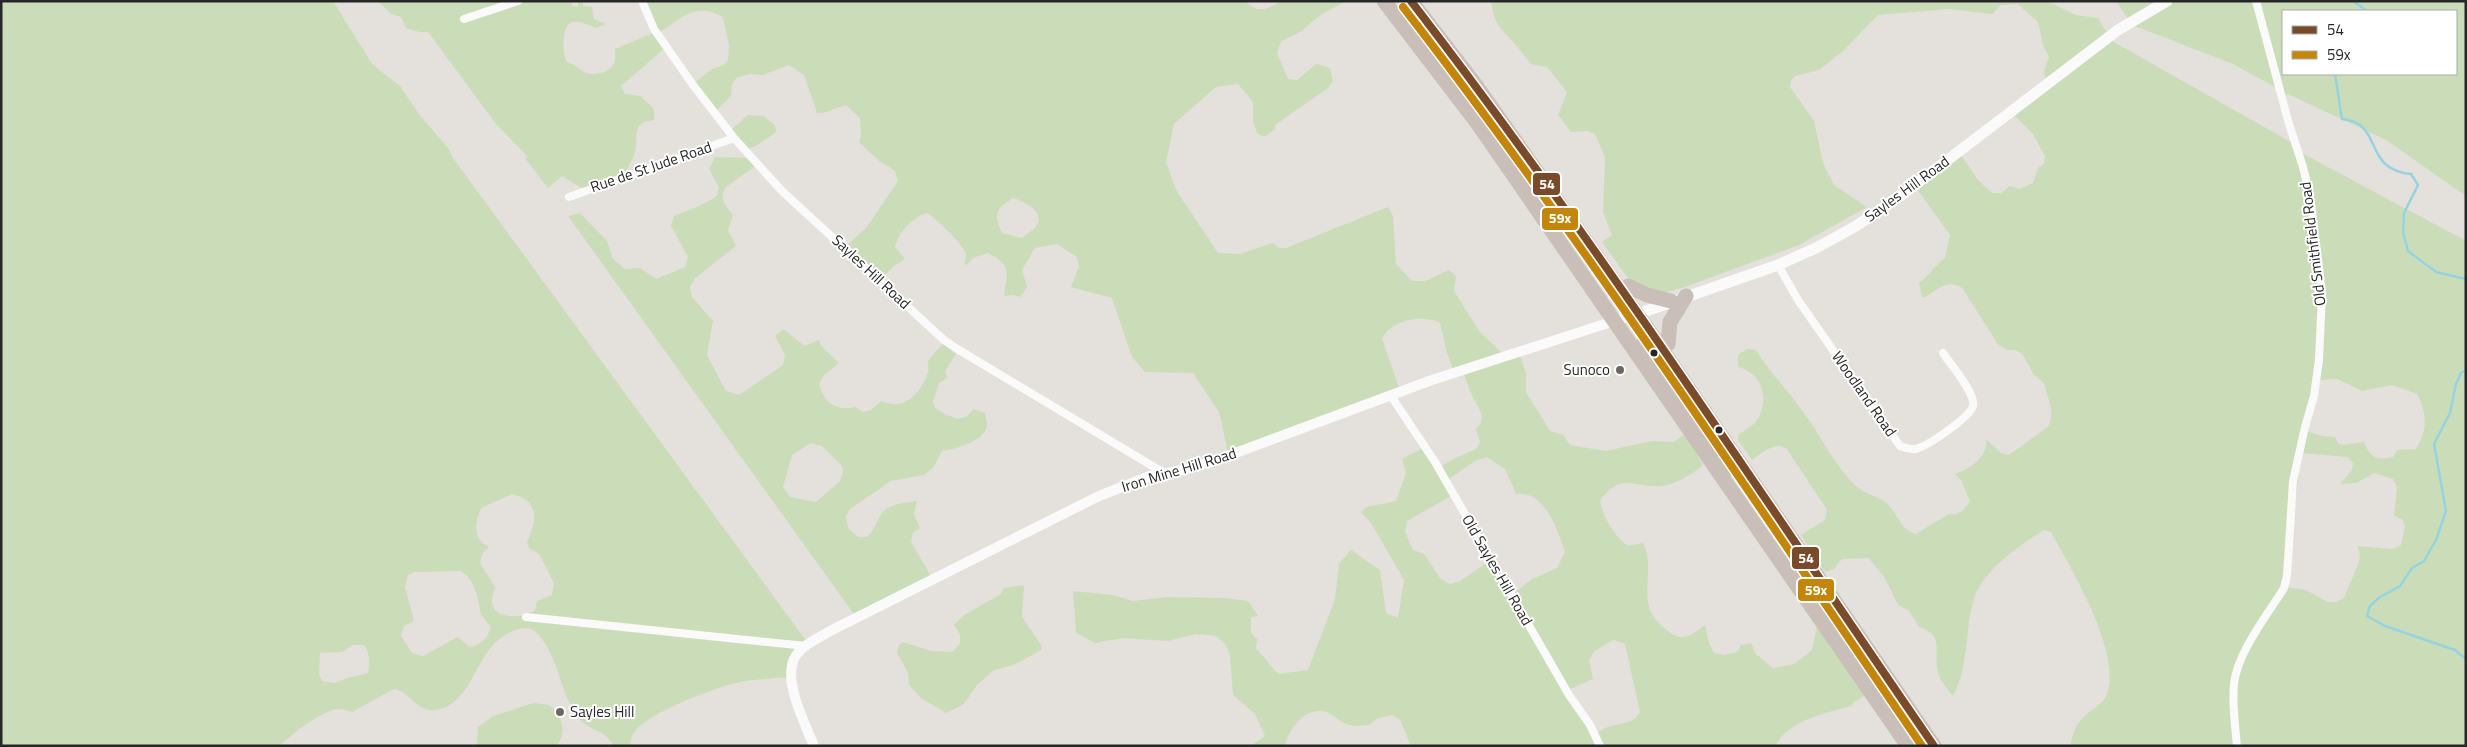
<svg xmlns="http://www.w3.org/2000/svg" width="2467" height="747" font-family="'Titillium Web',sans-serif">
  <rect width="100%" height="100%" fill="#e4e0dc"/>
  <!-- green -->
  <path fill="#caddb8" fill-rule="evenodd" d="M1 1H333L372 64 400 86 419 114 449 149 453 158 807 642 796 654 791 677C776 678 760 679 745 681 720 685 654 711 637 729 632 734 631 738 630 746H614C602 726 589 733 577 716 559 691 559 657 538 634 525 620 502 635 492 646 475 665 466 706 436 710 417 713 411 692 394 689L352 712C348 711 344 709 340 709 325 708 290 735 280 746H1ZM512 494C539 501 538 520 527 541L529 548 539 554 554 583 552 595 537 601 535 610C525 618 495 621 492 603 491 598 494 592 495 587L480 563 482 554 489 547C472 539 475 523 481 508ZM460 571C475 578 478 599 481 614 483 619 488 623 491 627 487 639 482 644 470 647L458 637 423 656 412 653 401 636 404 626 414 621 405 587 408 575 415 572ZM352 645H364C370 653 370 663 368 673L347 678 335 683 322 681 319 674 320 653 343 652Z
    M378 1H572V6L578 7V1H583V6L592 7 594 19 606 24 596 28C581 21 565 15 564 38 563 48 563 54 567 62 575 64 578 69 584 72 592 76 609 73 613 65 616 60 615 54 615 49L653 33 643 1H1244L1256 9H1265L1282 1H1347L1322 14 1299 33 1281 41 1277 53 1288 79 1297 80 1316 64 1330 68 1333 81 1328 88 1275 125V129L1264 137 1257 133 1253 121V102L1238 84 1216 87 1174 124 1166 162 1176 190 1218 253 1240 254 1272 243 1279 248H1286L1388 207 1393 216 1396 264 1412 281H1425L1449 270 1456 276 1454 291 1480 332 1503 354 1520 355 1526 373V392L1550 431 1563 435 1570 445 1606 451 1652 441 1674 442 1686 433 1703 465C1693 474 1674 485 1661 486 1635 488 1620 471 1600 501 1603 517 1615 537 1628 546L1643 543C1644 546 1646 550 1647 554 1652 586 1636 607 1668 631 1684 643 1691 635 1705 625L1709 643 1714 653 1724 655 1737 652 1741 645 1751 643 1755 653 1773 668 1794 664 1812 650 1817 626 1865 695 1854 702 1852 706C1826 713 1788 720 1776 746H1411L1400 720 1392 715 1378 718 1369 725C1363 725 1356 727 1350 725 1340 724 1333 712 1322 711 1304 709 1288 730 1285 746H1251L1265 736 1255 714 1233 695 1230 655 1225 644 1216 636 1196 634 1168 641 1123 638 1095 643 1076 633 1073 591 1113 595 1132 601 1168 597 1225 598 1248 601 1258 616 1251 617V633L1257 639 1256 648 1278 674 1308 670 1335 599 1339 564 1351 550 1380 570 1386 613 1398 618 1404 580 1371 523 1361 512 1366 507 1396 501 1406 473 1402 459 1423 448 1439 468 1453 459 1476 449 1480 442 1476 429 1481 423 1482 415 1470 391 1463 372H1454L1447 353 1440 323C1422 314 1392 320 1382 338L1400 391 1228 453 1219 412 1193 373 1145 372 1132 357 1112 298 1071 287 1079 267 1077 257 1057 244 1035 248 1022 270 1027 287 1020 297 1013 295 1004 296C1007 272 1012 265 988 253L973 258 967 265 964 263C965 261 966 258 966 255 964 244 936 219 927 213 912 217 899 232 895 247L905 259 894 266 878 282 845 247 866 228 898 181 895 171 878 160 859 142 861 136 860 118 846 105 823 113H817L804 75 789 65 763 75 751 74 736 78 732 85 731 96 715 112 693 84 712 69 724 65 728 60 729 45 723 17C694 1 682 19 658 33L666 47 621 86 625 94 641 96C649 107 656 103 654 120 630 122 639 136 635 152 633 159 628 167 625 174L585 190 562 176 548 188 525 158 528 157 496 124 428 32H419L406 28 401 17 391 14ZM1013 198C1025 202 1048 213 1035 228 1031 232 1026 234 1022 238L1002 233C993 213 996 209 1013 198ZM1487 457 1505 469 1516 494C1545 490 1557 529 1565 552L1557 568 1532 579 1513 594 1489 561 1460 581 1450 584 1440 578 1424 554 1413 550 1405 532 1407 521 1451 496 1446 481 1475 461ZM1614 640 1625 644 1640 712C1631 726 1621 722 1608 727 1603 729 1598 732 1593 735L1568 690 1593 679 1589 660 1594 651Z
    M1491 1H2047L2076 15 2098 18 2112 41 2296 145 2300 152 2466 241V746H2070C2072 737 2074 729 2080 721 2087 711 2105 705 2108 691 2119 647 2072 571 2051 532L2044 530C2021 544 1982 571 1974 599 1964 631 1970 665 1953 696 1950 691 1944 686 1941 680 1929 657 1949 636 1919 627L1909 611 1898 605 1885 578 1869 558 1842 559 1834 569 1825 572 1801 535 1825 520 1827 510 1786 448C1774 441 1762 453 1752 460L1738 440V435C1744 431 1753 426 1757 420 1770 400 1763 373 1738 367V355L1747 349 1756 350C1771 374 1791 394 1807 417 1823 440 1836 467 1856 486 1867 496 1882 496 1891 508 1900 519 1902 530 1916 534L1949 514C1959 516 1965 509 1970 501L1961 480 1955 474C1971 468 1988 458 1986 439L2001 453 2009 455 2048 427C2056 411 2047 398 2044 383L2034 375 2023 355 2016 350H2007L1998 344 1962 288C1947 278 1937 290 1924 298L1922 297 1919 283C1930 275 1934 266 1945 258L1950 235 1917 189 1961 155 1978 180 1992 193H2001L2010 186 2020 189 2033 183 2038 168 2044 164 2045 156 2033 134 2013 114 2046 81 2044 71 2049 57 2043 45 2038 22 2018 4 2001 5 1992 14 1948 9 1878 15 1842 52 1819 70 1795 76 1791 80 1790 87 1814 121 1823 163 1834 185 1867 207 1799 245 1682 288 1666 292H1652L1630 281 1602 242 1612 235 1603 212 1605 157 1595 134 1587 131 1571 132 1558 115 1567 92 1547 67 1531 64C1525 57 1520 49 1513 42 1499 27 1494 23 1491 1ZM2337 379 2362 391 2392 385 2417 394C2427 413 2428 430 2416 449L2397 450 2393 457C2376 461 2370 457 2364 442L2343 445 2338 443 2335 437 2321 436 2307 431 2319 380ZM2301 453 2348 457 2353 463 2352 470 2340 484 2356 483 2374 473 2393 479 2397 487 2394 516 2402 519 2405 526 2401 545 2392 549 2357 546 2360 554 2359 562 2344 598 2337 602H2328L2306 590 2286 587Z
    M2116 1H2466V196L2386 140 2288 94 2282 98 2279 89 2233 64 2132 25ZM2283 11H2456V74H2283Z
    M748 115 763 116 775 125 776 132 756 146 746 149 731 130Z
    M715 157 753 158 756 166 727 186 722 194 724 203 733 216 728 230 736 246 695 278 690 287 692 297 713 321 707 355 726 391 739 395 783 365 785 355 775 336 784 329 804 346 819 340 821 346 839 363 824 375 819 384C824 402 835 412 855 407L863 412 871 410 881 401C905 411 919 395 928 373 929 369 928 366 928 362 929 357 940 348 943 344L956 354 945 371 947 378 939 383 933 402 935 408 943 413 957 419 966 417 974 409 985 413C986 417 987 422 987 426 984 442 955 449 942 451L933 468 924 475 891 481 850 509 846 516 848 528 858 537H867C875 530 876 521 882 513 890 503 906 503 917 501L914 514 920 528 913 532 911 542 932 578 856 617 568 216 580 213 607 241 613 259 625 269 640 268 656 279 685 267 688 257 671 226 674 216C689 210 704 205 717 196L719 187 709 169ZM811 443 822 446 842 466 843 472 840 481 816 502 790 497 783 487 792 455Z
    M1024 585 1022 617 1042 646 1041 650 1014 665 994 670 977 685 963 705 946 713 921 698 909 685 908 673 897 653 899 645 903 642 931 651 953 652 960 643V634L954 625 964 615 1001 594 1003 588Z
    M533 703C538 704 546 704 550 706 563 714 567 735 556 746H477L478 727 493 716Z"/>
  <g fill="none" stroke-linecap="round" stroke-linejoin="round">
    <!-- stream -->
    <path stroke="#96d3e0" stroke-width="2.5" d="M2353 1 2367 11
      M2335 74 2342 119C2385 123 2361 169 2411 174L2418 185 2404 213 2403 232 2408 251 2436 272 2466 279
      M2466 370 2461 373 2456 384 2450 413 2434 444 2446 511 2436 540 2424 561 2412 568 2400 586 2380 597 2370 606 2367 616 2385 626 2455 650 2466 659"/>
    <!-- minor -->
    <path stroke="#fbfafa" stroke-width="8" d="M642 1 654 29 693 85 734 138 782 191 944 340 959 350 1164 473
      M464 19 518 1
      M569 197 734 138
      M1778 265 1798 300 1900 446C1905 448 1909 450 1915 449 1927 447 1970 417 1973 406 1976 393 1950 364 1943 353
      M1391 396 1435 462 1569 695 1590 725 1600 746
      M526 617 806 646
      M2237 746C2235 725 2232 704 2234 684 2237 653 2268 614 2284 588L2287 576 2293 481 2305 427 2314 396 2319 360 2322 293 2310 196 2303 167 2289 124 2256 1"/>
    <!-- tertiary -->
    <path stroke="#fbfafa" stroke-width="10" d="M814 746C805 723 782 680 795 657 802 645 819 638 830 631L1099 496 1150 476 1183 470 1214 461 1432 380 1642 312"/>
    <!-- secondary -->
    <path stroke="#fbfafa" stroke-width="11" d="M1646 311 1778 265 1818 247 1856 226 1903 194 2118 30 2167 1"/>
    <!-- motorway -->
    <path stroke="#c9bfb8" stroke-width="15" d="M1384 1 1478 124 1908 746
      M1411 1 1475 84 1654 338 1934 746
      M1628 286 1647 295 1671 301
      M1644 342 1730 468
      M1668 344 1670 322 1686 296"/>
    <!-- bus-1 casing -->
    <g stroke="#fff" stroke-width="11">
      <path id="bus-1" d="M1411 1C1596 241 1762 496 1934 746"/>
    </g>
    <!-- bus-2 casing -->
    <g stroke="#fff" stroke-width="11">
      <path id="bus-2" d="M1403 7C1587 245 1752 498 1922 746"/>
    </g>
    <!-- bus-1 -->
    <use href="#bus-1" stroke="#7a4b2a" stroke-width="8"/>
    <!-- bus-2 -->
    <use href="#bus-2" stroke="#c3860a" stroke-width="8"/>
  </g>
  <!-- markers -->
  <g fill="#272727" stroke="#fff" stroke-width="2">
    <circle cx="1654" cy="353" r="4.5"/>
    <circle cx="1719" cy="430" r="4.5"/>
  </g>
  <g fill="#696866" stroke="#fff" stroke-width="2">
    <circle cx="1620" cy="370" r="5"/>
    <circle cx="560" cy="712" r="5"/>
  </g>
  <g text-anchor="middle" stroke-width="4" stroke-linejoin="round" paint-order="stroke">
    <!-- street labels -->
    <g font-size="15" fill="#272727" stroke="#fff">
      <text transform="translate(651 167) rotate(-19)" y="5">Rue de St Jude Road</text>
      <text transform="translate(1907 189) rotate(-36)" y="5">Sayles Hill Road</text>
      <text transform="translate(2313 244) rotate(-97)" y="5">Old Smithfield Road</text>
      <text transform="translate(871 272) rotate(43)" y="5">Sayles Hill Road</text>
      <text transform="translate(1864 394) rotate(55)" y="5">Woodland Road</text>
      <text transform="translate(1179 470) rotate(-17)" y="5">Iron Mine Hill Road</text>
      <text transform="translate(1497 570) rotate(60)" y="5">Old Sayles Hill Road</text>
    </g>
    <!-- poi labels -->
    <g font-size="15" fill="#272727" stroke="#fff" text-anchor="end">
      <text x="1610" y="375">Sunoco</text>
      <text x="570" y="717" text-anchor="start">Sayles Hill</text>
    </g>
  </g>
  <g stroke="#fff" stroke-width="2">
    <rect x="1532" y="172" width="29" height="24" rx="5" fill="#7a4b2a"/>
    <rect x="1541" y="207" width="38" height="24" rx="5" fill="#c3860a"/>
    <rect x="1791" y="546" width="29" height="24" rx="5" fill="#7a4b2a"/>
    <rect x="1797" y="578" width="38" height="24" rx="5" fill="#c3860a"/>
  </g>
  <g font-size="14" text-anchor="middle" font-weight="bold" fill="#fff">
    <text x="1547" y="189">54</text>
    <text x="1560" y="223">59x</text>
    <text x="1806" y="563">54</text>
    <text x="1816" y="595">59x</text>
  </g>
  <!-- border -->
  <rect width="2467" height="747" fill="none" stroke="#272727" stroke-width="5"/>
  <!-- legend -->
  <rect x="2282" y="10" width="175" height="65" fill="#ffffff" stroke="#a9a9a9"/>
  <rect x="2292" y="26" width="25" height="8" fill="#7a4b2a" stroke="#a9a9a9"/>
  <text x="2327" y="35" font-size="15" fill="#272727">54</text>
  <rect x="2292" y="51" width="25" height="8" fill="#c3860a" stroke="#a9a9a9"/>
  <text x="2327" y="60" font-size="15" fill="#272727">59x</text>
</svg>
